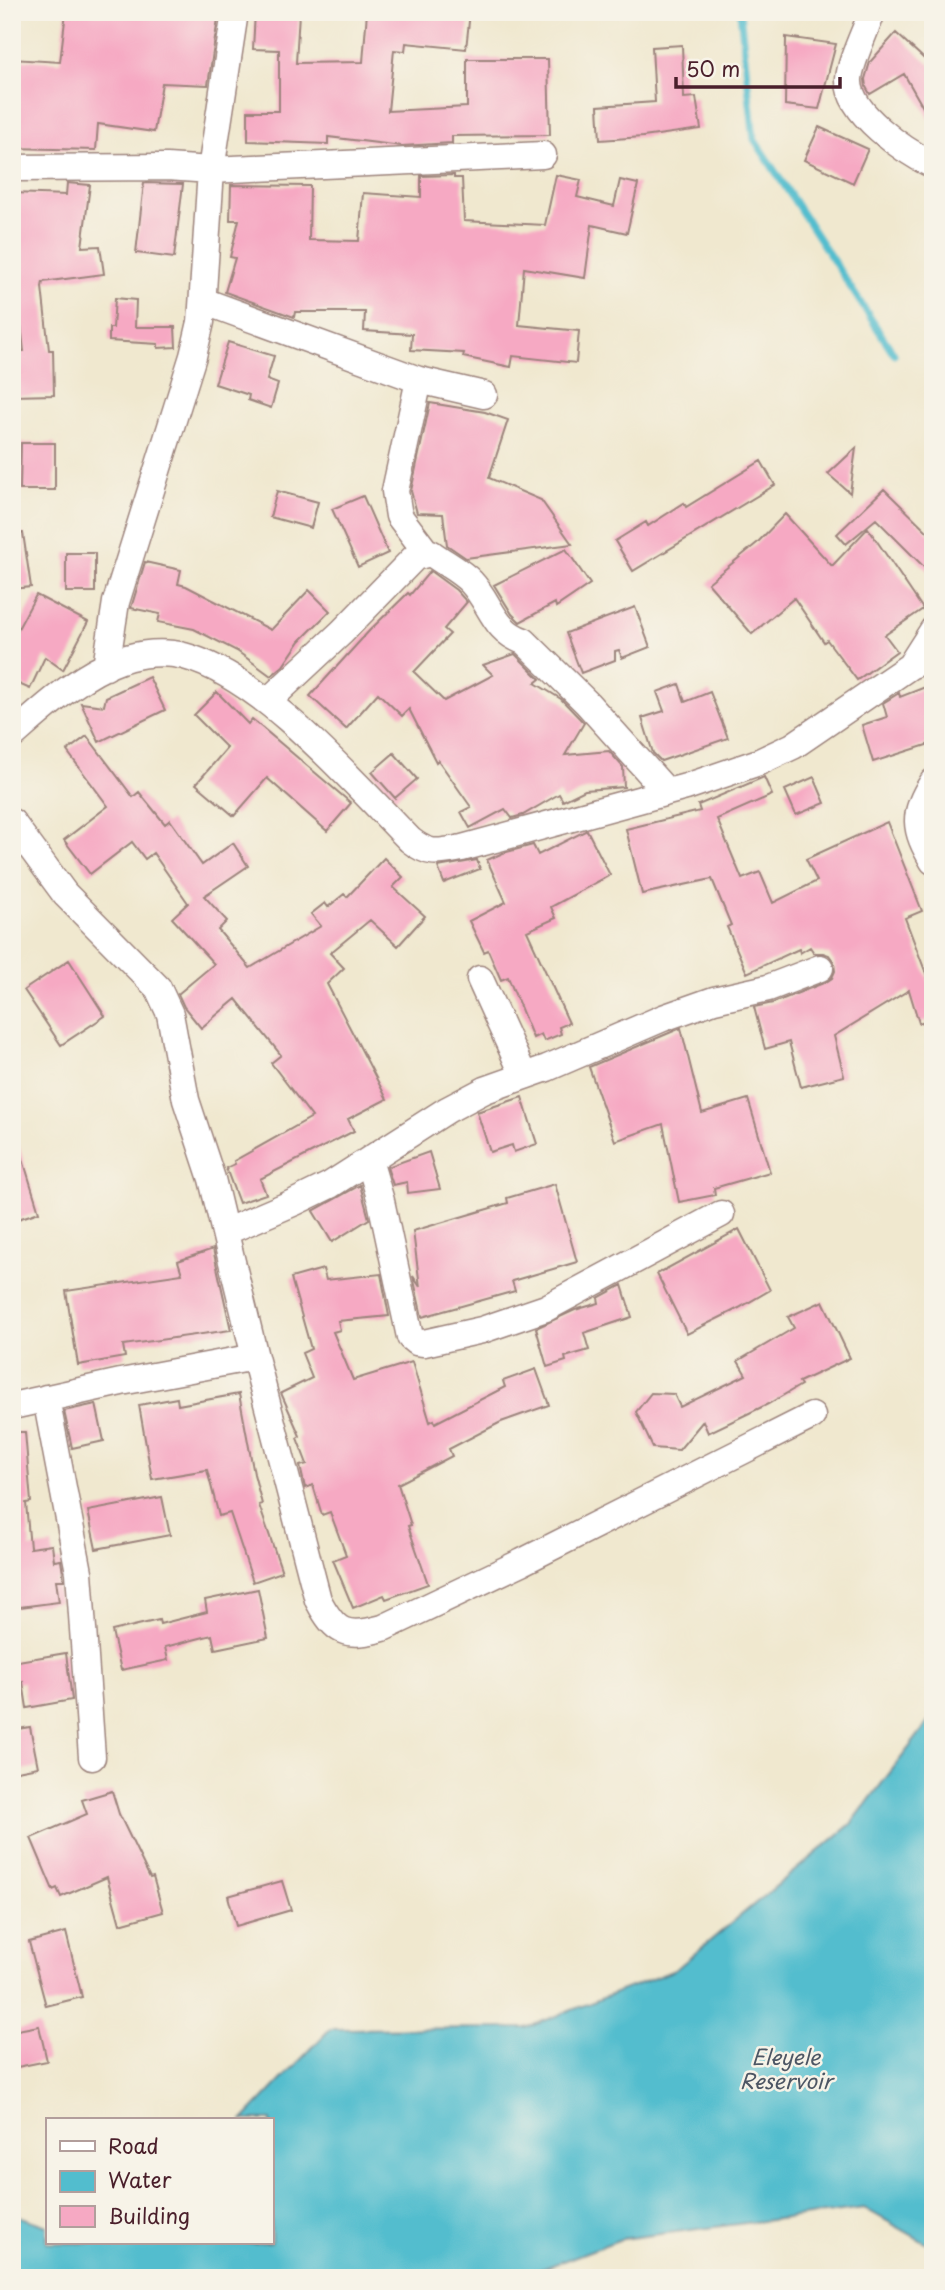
<svg xmlns="http://www.w3.org/2000/svg" width="945" height="2290" font-family="'Playpen Sans',sans-serif">
  <rect width="100%" height="100%" fill="#f7f3e8"/>
  <filter id="ink" filterUnits="userSpaceOnUse"><feTurbulence type="fractalNoise" baseFrequency=".0143" numOctaves="2"/><feDisplacementMap in="SourceGraphic" scale="14" xChannelSelector="R" yChannelSelector="G"/><feConvolveMatrix kernelMatrix="1 2 1 2 8 2 1 2 1" color-interpolation-filters="sRGB"/></filter>
  <filter id="wash" filterUnits="userSpaceOnUse"><feTurbulence type="fractalNoise" baseFrequency=".00686" numOctaves="4" result="noise"/><feDisplacementMap in="SourceGraphic" scale="28" xChannelSelector="R" yChannelSelector="G"/><feGaussianBlur stdDeviation="1.57" result="paint"/><feColorMatrix in="noise" values="0 0 0 0 0 0 0 0 0 0 0 0 0 0 0 0 0 1.4 0 .05"/><feComposite in="paint" operator="in"/></filter>
  <g filter="url(#wash)">
    <rect width="100%" height="100%" fill="#f0e8cf"/>
    <!-- water -->
    <path fill="#52bdce" stroke="#4e6e7c" stroke-width="2" d="M933 1716V2247L864 2208 621 2239 518 2278H12V2214L47 2226V2243H271V2120H243L330 2029 526 2028 675 1970 851 1824Z"/>
    <g fill="none" stroke-linecap="round" stroke-linejoin="round">
      <!-- stream -->
      <path stroke="#52bdce" stroke-width="7" d="M740 12 754 139 894 354"/>
    </g>
    <g id="blocks">
      <!-- building -->
      <path fill="#f6a9c3" d="M66 12 127 15V12H219L208 85 162 83 154 132 98 124 96 150 12 148V59L60 62Z
        M255 12 299 13 296 63 363 62 367 12H470L466 49 406 43 405 51 394 50 388 111 467 107V59H548L550 135 452 136V143L402 146 328 137V144L248 141V111H279V50L253 49Z
        M896 33 933 67V125L904 74 870 94 866 87 865 79 870 62Z
        M786 37 836 44 819 109 785 105Z
        M682 45 684 98 696 97 701 129 643 137 600 140 598 106 655 102 652 47Z
        M819 127 868 149 853 183 804 160Z
        M454 175V178H462L464 221 545 225 556 175 581 180 577 197 614 206 620 180 638 184 627 233 592 225 585 278 524 268 519 325 579 331 576 363 513 356 511 367 463 357 464 353 411 350 412 334 364 331 365 312H295L294 317 225 292 235 258 230 257 239 220H230L231 185 310 186 309 240 359 241 363 193 421 197V176Z
        M67 183 90 185 82 247 100 246 104 274 43 282 42 287 49 350H53L54 395 12 396V351H24L17 289H12L13 193 66 195Z
        M144 183 183 184 174 258 136 253Z
        M115 298 136 300 135 327H175L176 347 158 348V344L109 341V328H113Z
        M228 342 274 356 267 380 278 384 271 408 248 400 249 395 215 384Z
        M430 403 485 412 508 420 489 478 541 500 572 544 466 558 447 545 443 514 417 513 411 491Z
        M21 443H55V490H20Z
        M856 448 850 493 828 474Z
        M761 461 775 485 633 571 615 541 646 522 648 526 684 503 686 507Z
        M884 489 933 537V576L876 519 846 544 837 534Z
        M277 491 318 502 311 528 270 517Z
        M363 496 388 553 358 567 332 509Z
        M785 514 832 566 868 528 923 609 885 635 897 651 857 680 827 640 824 642 794 598 752 634 708 583 757 543Z
        M12 533H23L31 587 12 589Z
        M566 549 590 584 556 607 555 603 520 622 512 614 494 585Z
        M66 553H95V592H66Z
        M145 562 181 570 178 584 186 586 271 630 309 590 330 611 300 641 283 666 271 676 237 651 194 629 158 622 160 614 131 608Z
        M430 571 456 590 467 602 444 629 450 634 414 672 444 701 493 675 483 665 515 654 540 679 535 683 561 699 584 723 565 755 609 751 623 767 624 787 585 790 563 801 559 794 523 815 512 818 505 809 470 828 461 812 471 807 438 760 436 762 409 709 402 716 378 693 346 729 310 696 370 630 408 593 410 595Z
        M36 595 88 622 63 670 45 657 30 689 12 681V640Z
        M635 607 650 647 622 658 619 650 615 651V660L581 673 566 633Z
        M149 677 165 710 99 742 81 703 104 706 106 697Z
        M679 684 685 702 710 692 728 738 661 761 653 753 642 718 664 711 657 692Z
        M933 684V743L873 762 862 725 887 717 883 703 899 693 900 697Z
        M217 692 248 724 252 719 351 803 327 831 267 778 234 816 196 784 227 748 194 715Z
        M87 736 133 797 139 792 165 824 170 820 202 865 233 843 248 866 204 896 227 921 218 930 250 968 321 926 311 914 325 903 328 907 344 894 347 897 384 858 403 877 393 887 425 916 398 946 370 920 330 953 344 968 327 984 387 1099 348 1119 354 1131 260 1179 266 1194 239 1203 226 1168 235 1164 234 1161 312 1117 271 1063 281 1055 236 999 201 1028 184 1007 178 994 214 964 172 918 188 903 153 853 145 859 132 842 90 874 64 840 108 806 67 751Z
        M394 753 417 779 395 798 372 772Z
        M764 777 772 795 717 819 742 879 760 872 773 903 817 881 806 859 887 822 922 911 905 918 933 992V1018L919 1023 909 990 834 1036 844 1076 801 1087 789 1042 765 1049 754 1007 773 1003 826 982 832 978 835 971 834 962 829 955 823 953H814L810 947 800 953 799 949 747 973 727 927 731 925 712 879 642 894 626 829 700 811 698 805Z
        M814 777 825 803 796 815 785 790Z
        M587 830 610 875 551 907 556 918 527 931 569 1023 559 1027 561 1034 544 1041 541 1034 533 1038 508 977 501 980 488 950 484 952 469 921 506 902 487 860 503 853 533 845 538 855Z
        M477 860 480 869 444 883 438 867Z
        M69 960 105 1016 61 1045 24 990Z
        M681 1028 702 1113 748 1099 770 1172 714 1188 715 1195 679 1202 663 1124 615 1141 589 1067Z
        M522 1097 537 1144 514 1152 512 1145 490 1152 477 1112Z
        M12 1143H18L39 1212 12 1221Z
        M429 1152 440 1189 408 1193 407 1182 393 1185 387 1167Z
        M555 1184 577 1262 512 1281 515 1291 422 1317 413 1276 420 1287 413 1231 508 1203 507 1198Z
        M360 1185 369 1219 332 1242 313 1211Z
        M739 1229 770 1290 739 1308 687 1334 657 1274Z
        M213 1249 231 1330 123 1345 125 1357 78 1365 66 1291 182 1274 178 1261Z
        M323 1269 326 1280 381 1274 389 1316 338 1321 340 1330 333 1332 353 1380 412 1362 430 1422 434 1420 435 1423 505 1387 503 1381 536 1369 549 1405 501 1422 449 1449 452 1456 398 1484 411 1525 408 1526 428 1584 386 1599 384 1595 353 1608 333 1560 346 1555 330 1512 322 1515 313 1485 305 1488 300 1466 307 1464 297 1438 300 1436 281 1393 312 1378 302 1353 311 1349 291 1278Z
        M622 1285 632 1317 584 1333 589 1350 565 1357 566 1361 547 1367 536 1328 575 1310 599 1303 598 1298Z
        M823 1301 850 1358 799 1382 801 1385 768 1404 708 1433 703 1421 679 1450 653 1448 636 1412 651 1393 674 1394 680 1407 746 1375 738 1361 794 1328 788 1317Z
        M239 1394 254 1474 262 1504 259 1505 282 1572 253 1582 230 1513 219 1516 207 1470 152 1479 139 1405 177 1398 178 1405Z
        M96 1404 104 1441 72 1448 64 1411Z
        M12 1432H25L31 1502 26 1503 30 1548 52 1545 54 1561 61 1560 64 1580H56L59 1602 12 1608Z
        M162 1497 170 1535 96 1549 88 1511Z
        M258 1589 268 1638 215 1649 212 1635 165 1647 168 1660 121 1670 112 1631 159 1620 160 1624 207 1612 205 1600Z
        M66 1653 72 1700 27 1708 23 1682 12 1684V1662Z
        M30 1727 38 1767 12 1772V1730Z
        M112 1791 119 1814 150 1878 153 1877 163 1912 120 1924 107 1877 61 1897 57 1888 53 1890 31 1838 87 1814 82 1800Z
        M282 1881 291 1910 236 1926 228 1896Z
        M66 1932 82 1997 46 2006 29 1942Z
        M39 2026 47 2061 17 2067 12 2044V2031Z"/>
    </g>
  </g>
  <g filter="url(#ink)">
    <use href="#blocks" fill-opacity="0" stroke="#9d847d" stroke-width="2"/>
    <g fill="none" stroke-linecap="round" stroke-linejoin="round">
      <!-- minor casing -->
      <g stroke="#9d847d" stroke-width="29">
        <path id="minor" d="M872 12C866 30 850 62 849 79 847 113 906 152 933 165
          M12 168 167 167 211 170 543 155
          M203 301 419 380 484 395
          M419 380 395 491 399 516 427 553
          M910 666 933 630
          M106 667 116 602 193 356 201 322 211 170 235 12
          M268 701 342 632 415 557 431 553C444 563 461 571 471 582 491 603 494 632 524 641L587 703 667 792
          M12 736C44 708 80 674 121 660 140 653 164 651 184 656 263 677 353 782 410 840 430 856 439 852 462 848L686 787 759 762 793 746 910 666 933 657
          M933 782C912 814 914 829 933 861
          M12 822 65 894 158 988 170 1014 186 1100 212 1179 255 1357 318 1600C336 1634 346 1638 383 1628L522 1562 812 1416
          M480 979 524 1076
          M369 1160 381 1201 410 1337 416 1342 424 1343 482 1330 546 1308 721 1214
          M225 1232 295 1202 330 1185 447 1110 485 1090 547 1068 663 1018 714 1000 768 988 820 968
          M46 1398 79 1572 92 1757
          M12 1406 121 1382 255 1357"/>
      </g>
      <!-- minor -->
      <use href="#minor" stroke="#fff" stroke-width="26"/>
    </g>
  </g>
  <g text-anchor="middle" stroke-width="5" stroke-linejoin="round" paint-order="stroke">
    <!-- water labels -->
    <g font-size="21" font-style="italic" fill="#4d5664" stroke="#f7f3e8">
      <text x="786" y="2065">Eleyele<tspan x="786" dy="24">Reservoir</tspan></text>
    </g>
  </g>
  <!-- margin -->
  <rect width="945" height="2290" fill="none" stroke="#f7f3e8" stroke-width="42"/>
  <!-- legend -->
  <rect x="46" y="2118" width="228" height="126" fill="#f7f3e8" stroke="#b29e9c" stroke-width="2"/>
  <rect x="60" y="2141" width="35" height="10" fill="#ffffff" stroke="#b29e9c" stroke-width="2"/>
  <text x="108" y="2154" font-size="21" fill="#4a1f2b">Road</text>
  <rect x="60" y="2171" width="35" height="21" fill="#52bdce" stroke="#b29e9c" stroke-width="2"/>
  <text x="108" y="2188" font-size="21" fill="#4a1f2b">Water</text>
  <rect x="60" y="2206" width="35" height="21" fill="#f6a9c3" stroke="#b29e9c" stroke-width="2"/>
  <text x="108" y="2224" font-size="21" fill="#4a1f2b">Building</text>
  <!-- scale -->
  <path d="M676 77v10h164v-10" fill="none" stroke="#4a1f2b" stroke-width="3.5"/>
  <text x="686" y="77" font-size="21" fill="#4a1f2b" stroke="#f7f3e8" stroke-width="5" paint-order="stroke">50 m</text>
</svg>
